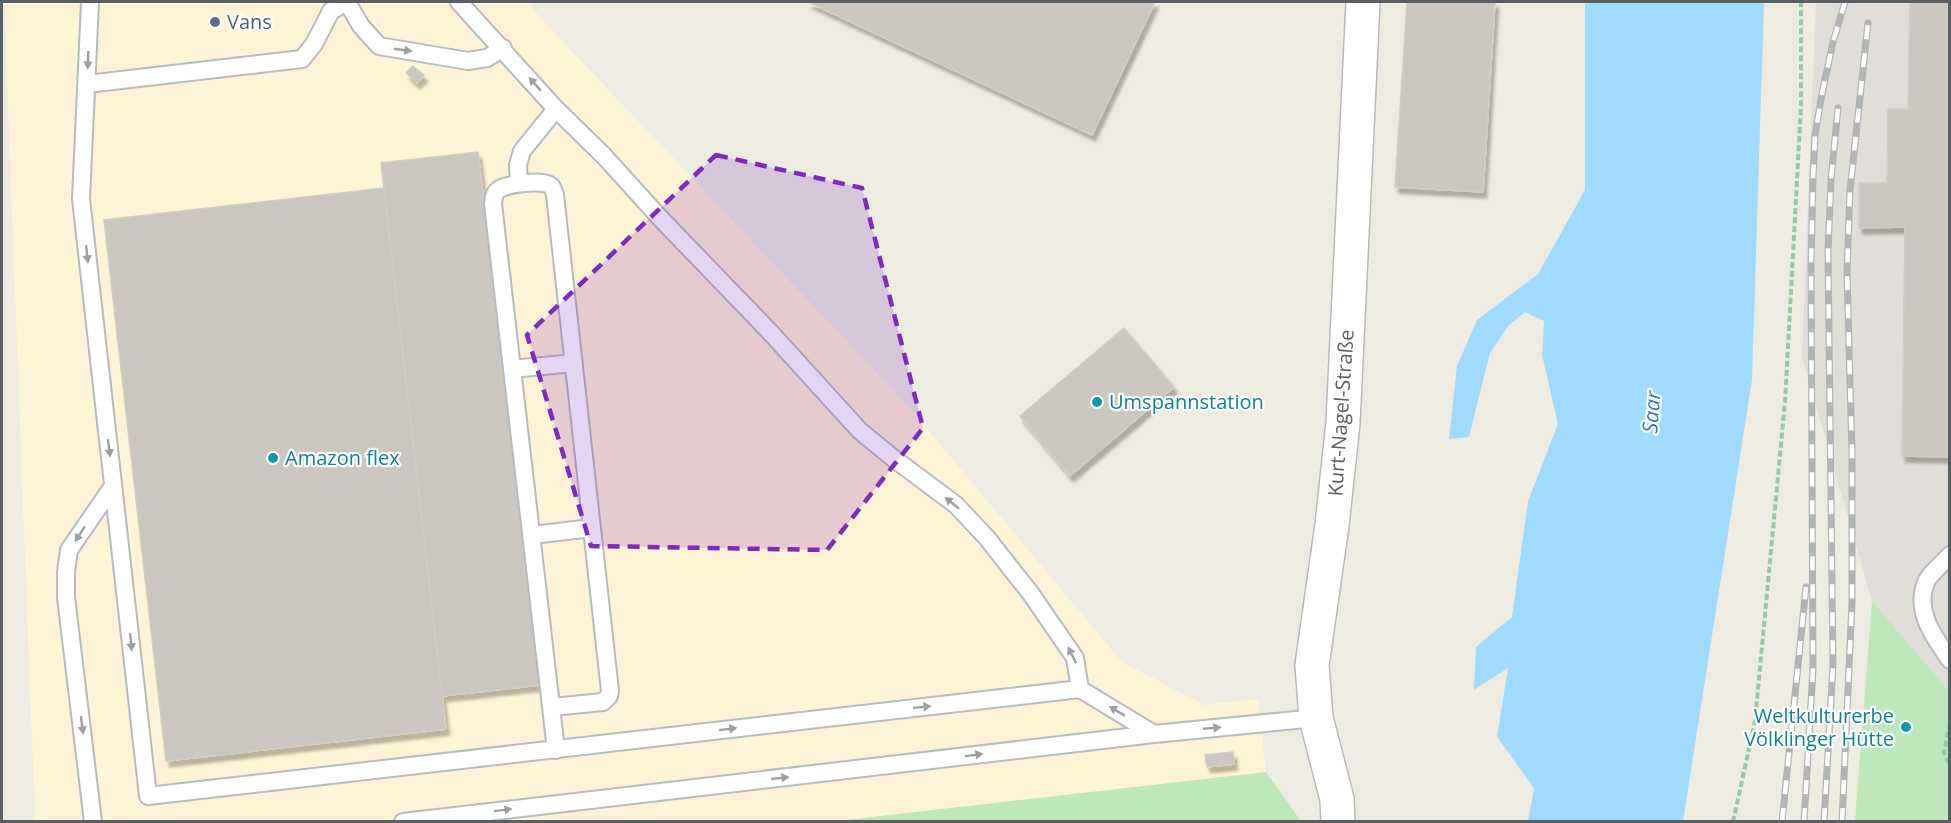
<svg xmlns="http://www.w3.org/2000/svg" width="1951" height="823" font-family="'Open Sans',sans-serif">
  <defs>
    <filter id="shadow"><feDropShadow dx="3.5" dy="6" stdDeviation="1.5" flood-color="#0004"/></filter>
  </defs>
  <rect width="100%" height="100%" fill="#eeebe1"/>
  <!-- commercial -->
  <path fill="#fff3d5" d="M4 2H530L533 10 908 406 1122 662 1204 705 1258 699 1266 772 837 822 35 821Z"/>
  <!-- industrial -->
  <path fill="#e1ded9" d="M1816 2H1949V691L1872 601 1802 357Z"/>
  <!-- green -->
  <path fill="#bee8bb" d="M1872 601 1949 691V821H1855Z
    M1266 772 1301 821H837Z"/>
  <!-- water -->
  <path fill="#a0dbff" d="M1585 2H1764L1752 380 1683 821H1528L1534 788 1497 737 1508 668 1474 690 1476 647 1512 617 1528 501 1558 424 1542 355 1544 321 1525 312 1508 326 1490 353 1469 437 1449 439 1457 366 1477 320 1538 274 1585 190Z"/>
  <!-- building -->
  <path fill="#cbc7c0" stroke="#d3ccbf" stroke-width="1.5" filter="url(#shadow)" d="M808 2H1155L1092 135Z
    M1407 2H1495L1483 192 1395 187Z
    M1910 2H1950V457L1902 456 1905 227 1859 228V183H1887L1888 109H1908Z
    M413 66 424 75 417 83 406 73Z
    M478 152 539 685 442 696 381 163Z
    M384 188 446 729 166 761 104 220Z
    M1124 328 1174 387 1070 476 1020 416Z
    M1233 752 1234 764 1207 767 1205 755Z"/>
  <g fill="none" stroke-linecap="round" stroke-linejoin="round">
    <!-- service casing -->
    <g stroke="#b7babf" stroke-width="20">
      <path id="service" d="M90 2 81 199 148 796 1080 689 1075 658 1031 594 987 538 956 505 893 458 860 431 770 332 662 220 604 156 556 109 459 2
        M347 2 361 26 379 46 468 61 487 58 503 48
        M87 84 302 59 314 44 331 11 347 2
        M519 183 518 165 522 151 556 109
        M512 369 574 363
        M532 535 592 528
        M1950 555C1943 563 1932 572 1927 580 1913 610 1934 637 1950 660
        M1080 689 1154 734
        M552 707 603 702 609 696 610 691 555 195C554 192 553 188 551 186 543 179 506 184 498 190 493 194 494 199 493 204L556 750
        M93 822 66 597V572L69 550 113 486
        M403 822 1154 734 1316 718"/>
    </g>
    <!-- minor casing -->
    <g stroke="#b7babf" stroke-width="36">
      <path id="minor" d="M1338 822 1337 799 1316 718 1312 665 1332 525 1343 423 1363 2"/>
    </g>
    <!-- path -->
    <path stroke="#94caa0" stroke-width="4" stroke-dasharray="6 3" stroke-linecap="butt" d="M1950 723 1944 752 1950 766
      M1733 822 1755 721 1785 402 1801 106V2"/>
    <!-- service -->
    <use href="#service" stroke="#fff" stroke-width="16"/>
    <!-- minor -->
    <use href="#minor" stroke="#fff" stroke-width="33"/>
    <!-- rail casing -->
    <g stroke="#b3b4b5" stroke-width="7">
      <path id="rail" d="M1782 822 1806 587
        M1804 822 1813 669 1811 267 1813 178 1815 135 1822 94 1833 42 1845 2
        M1824 822 1833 665 1828 251 1831 180 1838 108
        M1842 822 1852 603V454L1847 272 1850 190 1868 23"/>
    </g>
    <!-- rail -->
    <use href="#rail" stroke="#fff" stroke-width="4.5" stroke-dasharray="14" stroke-linecap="butt"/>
  </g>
  <!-- one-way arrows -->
  <defs><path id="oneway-solid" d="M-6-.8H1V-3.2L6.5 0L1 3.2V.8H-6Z" transform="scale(1.5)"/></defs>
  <g fill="#9c9fa2">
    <use href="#oneway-solid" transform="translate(403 50) rotate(8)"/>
    <use href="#oneway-solid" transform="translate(88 60) rotate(92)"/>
    <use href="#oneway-solid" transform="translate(535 84) rotate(-131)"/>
    <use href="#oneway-solid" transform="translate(87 254) rotate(84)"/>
    <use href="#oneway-solid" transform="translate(109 448) rotate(83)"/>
    <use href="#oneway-solid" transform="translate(952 503) rotate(-141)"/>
    <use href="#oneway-solid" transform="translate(80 534) rotate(123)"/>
    <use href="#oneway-solid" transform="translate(131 642) rotate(84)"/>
    <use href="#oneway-solid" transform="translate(1072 655) rotate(-117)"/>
    <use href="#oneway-solid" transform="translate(922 707) rotate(-6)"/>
    <use href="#oneway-solid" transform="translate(1117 711) rotate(-149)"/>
    <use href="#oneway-solid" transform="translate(82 725) rotate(83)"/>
    <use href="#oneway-solid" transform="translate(1212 728) rotate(-5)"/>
    <use href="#oneway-solid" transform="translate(728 729) rotate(-7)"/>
    <use href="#oneway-solid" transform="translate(974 755) rotate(-7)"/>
    <use href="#oneway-solid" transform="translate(780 778) rotate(-6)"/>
    <use href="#oneway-solid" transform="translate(503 810) rotate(-7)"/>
  </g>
  <!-- marked area -->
  <path fill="#7b2cbf" fill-opacity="0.2" stroke="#7b2cbf" stroke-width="4.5" stroke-dasharray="12 8" stroke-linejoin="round" d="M716 155 862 188 923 428 827 550 591 546 527 335Z"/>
  <!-- markers -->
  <circle fill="#5c6f8a" stroke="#fff" stroke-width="2" cx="215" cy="22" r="6"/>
  <g fill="#0f9aa8" stroke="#fff" stroke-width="2">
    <circle cx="1097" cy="402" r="6"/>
    <circle cx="273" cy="458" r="6"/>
    <circle cx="1906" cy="727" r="6"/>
  </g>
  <g text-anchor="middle" stroke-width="4.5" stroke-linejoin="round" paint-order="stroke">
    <!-- service labels -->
    <g font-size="20" fill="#4e5e75" stroke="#fff" text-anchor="start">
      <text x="227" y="29">Vans</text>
    </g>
    <!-- culture labels -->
    <g font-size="20" fill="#0d838f" stroke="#fff" text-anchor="start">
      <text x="1109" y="409">Umspannstation</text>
      <text x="285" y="465">Amazon flex</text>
      <text x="1894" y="723" text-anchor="end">Weltkulturerbe<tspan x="1894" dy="23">Völklinger Hütte</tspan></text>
    </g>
    <!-- street labels -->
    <g font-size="20" fill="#5a5f64" stroke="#fff">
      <text transform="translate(1341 413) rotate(-86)" y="7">Kurt-Nagel-Straße</text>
    </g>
    <!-- water labels -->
    <g font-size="21" font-style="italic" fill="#3378b0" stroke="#fff">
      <text transform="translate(1652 412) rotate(-85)" y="7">Saar</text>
    </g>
  </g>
  <!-- border -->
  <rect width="1951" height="823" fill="none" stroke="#5a5f64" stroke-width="6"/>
</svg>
